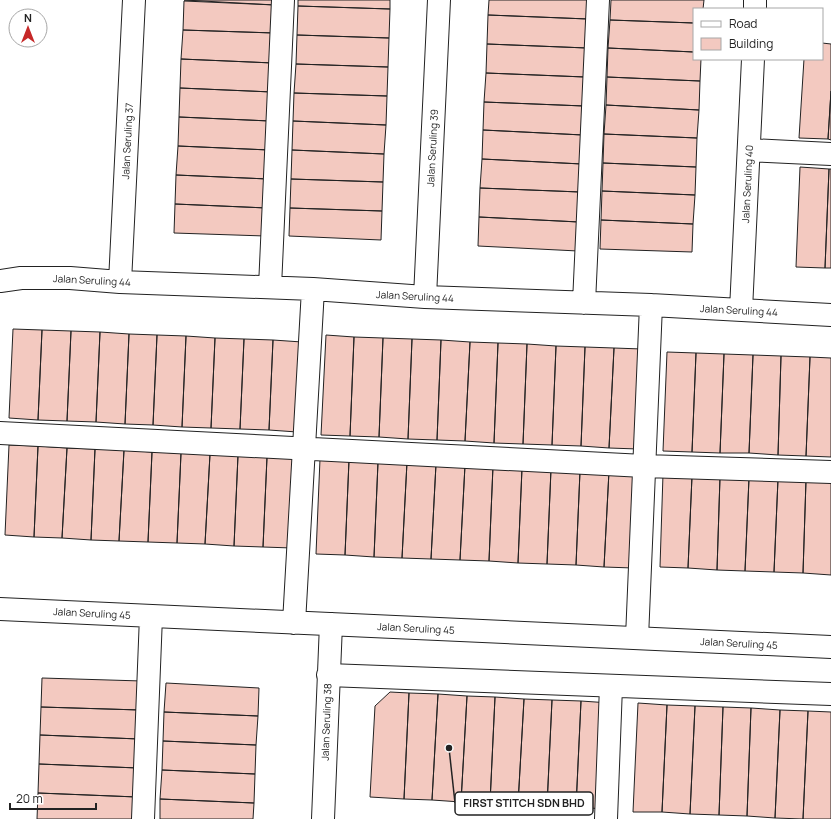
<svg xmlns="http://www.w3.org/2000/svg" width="831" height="819" font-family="Manrope,sans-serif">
  <rect width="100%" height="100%" fill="#fff"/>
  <!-- building -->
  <path fill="#f3c9c0" stroke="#222" d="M184 0H276L275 5Z
    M298 0H390V9L298 6Z
    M489 0H589L588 19 488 15Z
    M611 0H704L703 9H694V23L610 20Z
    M184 1 275 5 274 33 183 30Z
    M298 6 390 9 389 38 297 35Z
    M488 15 588 19 587 48 487 44Z
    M610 20 694 23V52L608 48Z
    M183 30 274 33 273 63 181 59Z
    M297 35 389 38 388 67 296 64Z
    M822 43 831 44V91L828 139 799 138 804 59H822Z
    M487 44 587 48 585 77 486 73Z
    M608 48 694 52V59H701L700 81 607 77Z
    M181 59 273 63 272 92 180 88Z
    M296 64 388 67 387 96 294 93Z
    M486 73 585 77 584 106 484 102Z
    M607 77 700 81 699 110 606 105Z
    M180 88 272 92 270 121 179 117Z
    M831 91V140L828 139Z
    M294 93 387 96 386 125 293 121Z
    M484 102 584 106 583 135 483 130Z
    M606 105 699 110 697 138 604 134Z
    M179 117 270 121 269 150 178 146Z
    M293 121 386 125 384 154 292 150Z
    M483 130 583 135 582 164 482 159Z
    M604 134 697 138 696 167 603 163Z
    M178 146 269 150 268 179 176 175Z
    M292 150 384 154 383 182 291 179Z
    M482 159 582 164 580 192 480 188Z
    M603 163 696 167 695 195 602 191Z
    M800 167 829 169 825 268 796 267Z
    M829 169H831V268H825Z
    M176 175 268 179 267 208 175 204Z
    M291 179 383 182 382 211 290 208Z
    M480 188 580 192 579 222 479 217Z
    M602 191 695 195 693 224 601 220Z
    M175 204 267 208 265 236 174 233Z
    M290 208 382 211 381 240 289 236Z
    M479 217 579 222 578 251 478 246Z
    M601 220 693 224 692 252 600 249Z
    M13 329 42 330 38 420 9 418Z
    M42 330 71 331 67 421 38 420Z
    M71 331 100 332 96 422 67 421Z
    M100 332 129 334 125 424 96 422Z
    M129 334 157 335 153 425 125 424Z
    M157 335 186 336 182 427 153 425Z
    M326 335 354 337 350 436 321 435Z
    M186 336 215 338 211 428 182 427Z
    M354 337 383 338 379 437 350 436Z
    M215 338 244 339 240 429 211 428Z
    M383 338 412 339 408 439 379 437Z
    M244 339 273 340 269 430 240 429Z
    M412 339 441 340 437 440 408 439Z
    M273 340 302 342 297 432 269 430Z
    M441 340 470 342 465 441 437 440Z
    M470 342 498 343 494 443 465 441Z
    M498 343 527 344 523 444 494 443Z
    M527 344 556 346 552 445 523 444Z
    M556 346 585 347 581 446 552 445Z
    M585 347 614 348 609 448 581 446Z
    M614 348 642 349 638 449 609 448Z
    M667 352 696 353 692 452 663 451Z
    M696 353 724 354 720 453 692 452Z
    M724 354 753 355 749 453H720Z
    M753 355 781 356 778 455 749 453Z
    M781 356 810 357 806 456 778 455Z
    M810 357 831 358V457L806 456Z
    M9 445 38 446 34 537 5 535Z
    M38 446 67 448 62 538 34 537Z
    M67 448 95 449 91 540 62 538Z
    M95 449 124 450 119 541 91 540Z
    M124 450 152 452 148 542 119 541Z
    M152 452 181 453 177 543 148 542Z
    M181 453 210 454 205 544 177 543Z
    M210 454 238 455 234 546 205 544Z
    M238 455 267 457 263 547 234 546Z
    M267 457 295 458 292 548 263 547Z
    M320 459 349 460 345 555 316 554Z
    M349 460 378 462 374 557 345 555Z
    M378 462H407L402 558 374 557Z
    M407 462 436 464 431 559 402 558Z
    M436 464 465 465 460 560 431 559Z
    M465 465 493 466 489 561 460 560Z
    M493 466 522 468 518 563 489 561Z
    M522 468 551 469 547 564 518 563Z
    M551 469 580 471 576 565 547 564Z
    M580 471H609L604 567 576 565Z
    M609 471 638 473 633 568 604 567Z
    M663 474 692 476 688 568 660 567Z
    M692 476 720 477 717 570 688 568Z
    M720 477 749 478 745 571 717 570Z
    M749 478 778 479 774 572 745 571Z
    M778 479 806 480 803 573 774 572Z
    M806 480 831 481V575L803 573Z
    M42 678 142 681 140 710 41 707Z
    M166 683 259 688 258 716 164 712Z
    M390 692 409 693 404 799 370 797 375 706Z
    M409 693 438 694 432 800 404 799Z
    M438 694 467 696 461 802 432 800Z
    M467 696 495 697 490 803 461 802Z
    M495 697 524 699 518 804 490 803Z
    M524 699 552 700 547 806 518 804Z
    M552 700 581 701 576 807 547 806Z
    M581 701 610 703 604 809 576 807Z
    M638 703 667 705 662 812H633Z
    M667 705 695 706 690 814 662 812Z
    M695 706 723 707 719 815 690 814Z
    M41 707 140 710 139 739 40 735Z
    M723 707 751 708 747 816 719 815Z
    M751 708 780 710 775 818 747 816Z
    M780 710 808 711 803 819 775 818Z
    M808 711 831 712V819H803Z
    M164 712 258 716 256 745 163 741Z
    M40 735 139 739 138 768 39 764Z
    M163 741 256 745 255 774 162 770Z
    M39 764 138 768 137 797 38 793Z
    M162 770 255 774 254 803 160 799Z
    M38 793 137 797 136 819H37Z
    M160 799 254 803 253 819H160Z"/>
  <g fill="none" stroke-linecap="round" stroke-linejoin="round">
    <!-- minor casing -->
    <g stroke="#222" stroke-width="24">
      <path id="minor" d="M755 9V0
        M749 150 831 154
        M0 281 21 278H70L120 282 313 289 425 297 651 305 831 315
        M120 282 134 0
        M270 287 283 0
        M425 297 439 0
        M584 303 598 0
        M741 310 753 59
        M0 433 644 466 831 472
        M0 609 831 647
        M294 623 313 289
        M637 638 651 305
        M328 675 831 694
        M143 819 151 616
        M323 819 331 624
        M606 819 611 686"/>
    </g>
    <!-- minor -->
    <use href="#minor" stroke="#fff" stroke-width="22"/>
  </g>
  <g text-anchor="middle" stroke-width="3" stroke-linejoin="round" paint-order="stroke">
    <!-- street labels -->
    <g font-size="10" fill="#222" stroke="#fff">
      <text transform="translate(127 141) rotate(-87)" y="4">Jalan Seruling 37</text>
      <text transform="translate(432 148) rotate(-87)" y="4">Jalan Seruling 39</text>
      <text transform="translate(747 184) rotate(-87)" y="4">Jalan Seruling 40</text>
      <text transform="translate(92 280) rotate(3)" y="4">Jalan Seruling 44</text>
      <text transform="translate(415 296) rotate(3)" y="4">Jalan Seruling 44</text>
      <text transform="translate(739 310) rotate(3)" y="4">Jalan Seruling 44</text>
      <text transform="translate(92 613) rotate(3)" y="4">Jalan Seruling 45</text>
      <text transform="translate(416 628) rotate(3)" y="4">Jalan Seruling 45</text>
      <text transform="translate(739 643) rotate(3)" y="4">Jalan Seruling 45</text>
      <text transform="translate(326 722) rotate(-88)" y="4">Jalan Seruling 38</text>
    </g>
  </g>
  <!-- callouts -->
  <path fill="none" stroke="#222" stroke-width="1.5" d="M449 748L455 803"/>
  <circle fill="#222" stroke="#fff" stroke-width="1.5" cx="449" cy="748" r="4"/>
  <rect fill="#fff" stroke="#222" stroke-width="1.5" x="455" y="792" width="138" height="23" rx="4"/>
  <g font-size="11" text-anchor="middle" font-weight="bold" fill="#222">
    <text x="524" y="807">FIRST STITCH SDN BHD</text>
  </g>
  <!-- legend -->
  <rect x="693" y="8" width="130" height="52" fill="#ffffff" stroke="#a7a7a7"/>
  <rect x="701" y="21" width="20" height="6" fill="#ffffff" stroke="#a7a7a7"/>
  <text x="729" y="28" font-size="12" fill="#222222">Road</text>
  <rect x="701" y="38" width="20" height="12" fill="#f3c9c0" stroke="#a7a7a7"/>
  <text x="729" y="48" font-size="12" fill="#222222">Building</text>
  <!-- north arrow -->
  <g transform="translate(28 28)"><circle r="19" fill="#ffffff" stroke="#a7a7a7"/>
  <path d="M0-3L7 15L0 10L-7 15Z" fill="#c62828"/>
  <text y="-6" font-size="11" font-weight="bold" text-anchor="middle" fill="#222222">N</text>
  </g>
  <!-- scale -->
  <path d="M10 803v6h86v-6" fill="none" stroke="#222222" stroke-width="2"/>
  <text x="16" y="803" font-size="12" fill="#222222" stroke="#ffffff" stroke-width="3" paint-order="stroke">20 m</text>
</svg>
